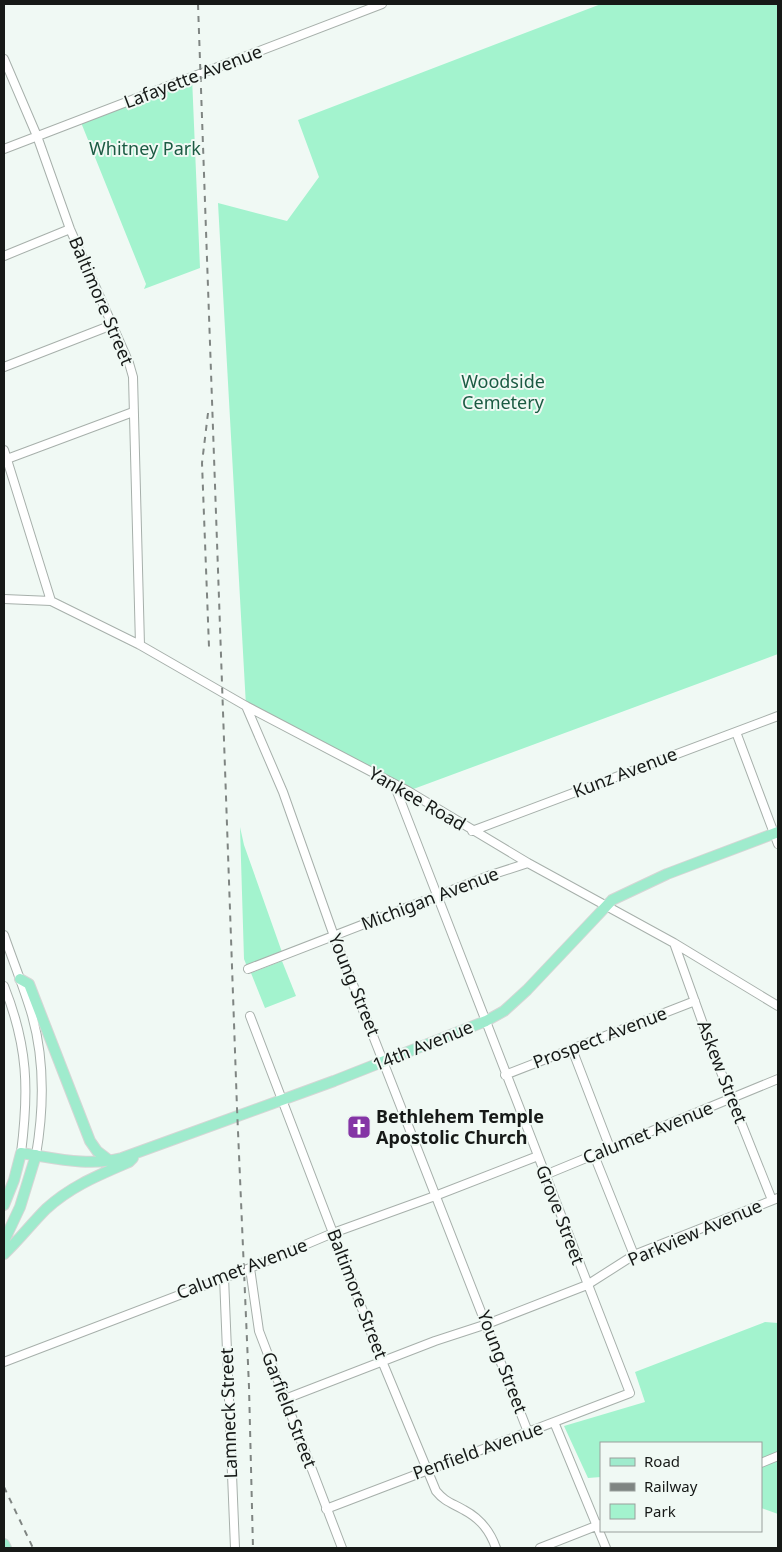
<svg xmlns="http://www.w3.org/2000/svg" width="782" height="1552" font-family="'Noto Sans',sans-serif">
  <rect width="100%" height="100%" fill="#f0f9f4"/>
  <!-- green -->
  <path fill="#a3f3ce" d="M601 4H778V654L408 791 246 706 218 203 287 221 319 177 298 120Z
    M192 77 200 268 144 289 146 284 80 120Z
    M240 827 244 845 283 955 248 969 244 959Z
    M282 961 296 996 265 1008 251 973Z
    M765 1322 778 1323V1514L761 1508V1443H601V1477L588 1478 564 1426 645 1402 635 1372Z"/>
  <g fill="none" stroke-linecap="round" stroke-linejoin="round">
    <!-- minor casing -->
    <g stroke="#a7b0ab" stroke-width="10">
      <path id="minor" d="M4 59 37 136 70 229 129 363 133 377 140 645
        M4 149 382 4
        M4 256 70 229
        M4 367 112 325
        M4 450 51 601
        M7 459 133 412
        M4 599 51 601 140 645 246 706 408 791 528 863 674 943 778 1006
        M246 706 283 792 334 936 528 1432
        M736 732 778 844
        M472 831 778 716
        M4 935C13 961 24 988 32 1015 45 1061 44 1108 36 1155
        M674 943 713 1052 772 1200
        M248 969 491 875 528 863
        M4 986C28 1046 29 1090 21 1153
        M250 1016 382 1361 436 1491C445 1502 452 1503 464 1510 481 1519 490 1531 496 1548
        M572 1049 610 1148
        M505 1075 695 1001
        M594 1155 634 1255
        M545 1175 778 1079
        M250 1268 259 1331 342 1548
        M224 1277 235 1548
        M4 1362 250 1268 333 1233 435 1196 538 1156
        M285 1399 435 1341 487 1324 587 1285 634 1255 778 1198
        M554 1422 606 1548
        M761 1463 778 1456
        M326 1509 630 1393 394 784
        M540 1548 601 1524"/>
    </g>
    <!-- major casing -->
    <g stroke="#d5d6d5" stroke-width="12">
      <path id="major" d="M20 979 29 984 90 1141 97 1151 110 1161
        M4 1205 14 1180 21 1153C55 1158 88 1167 122 1158L334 1081 486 1021 504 1011 527 990 612 900 667 874 778 832
        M4 1241 20 1207 36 1155
        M4 1254C19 1240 31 1224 46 1209 71 1186 99 1175 129 1162L133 1158
        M4 1544 6 1548"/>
    </g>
    <!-- minor -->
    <use href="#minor" stroke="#fff" stroke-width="8"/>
    <!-- major -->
    <use href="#major" stroke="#9febcd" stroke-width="10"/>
    <!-- rail -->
    <path stroke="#7f8582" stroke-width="2" stroke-dasharray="6 6" stroke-linecap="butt" d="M198 4 237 1108 249 1387 253 1548
      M208 413 202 463 209 647
      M4 1487 33 1548"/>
  </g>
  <!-- icons -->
  <defs>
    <g id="church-square" transform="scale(1.25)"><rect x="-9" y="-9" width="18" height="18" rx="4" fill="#8435a5" stroke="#f0f9f4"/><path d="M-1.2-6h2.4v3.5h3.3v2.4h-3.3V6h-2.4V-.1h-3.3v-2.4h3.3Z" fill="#fff"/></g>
  </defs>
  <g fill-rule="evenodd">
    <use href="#church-square" x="359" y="1127"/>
  </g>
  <g text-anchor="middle" stroke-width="4" stroke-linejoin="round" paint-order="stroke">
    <!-- street labels -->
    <g font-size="18" fill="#161917" stroke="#f0f9f4">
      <text transform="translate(193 77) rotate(-21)" y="6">Lafayette Avenue</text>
      <text transform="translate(101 301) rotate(67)" y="6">Baltimore Street</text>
      <text transform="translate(625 773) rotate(-21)" y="6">Kunz Avenue</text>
      <text transform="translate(417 799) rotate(30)" y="6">Yankee Road</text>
      <text transform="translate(430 899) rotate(-21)" y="6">Michigan Avenue</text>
      <text transform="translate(354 985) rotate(68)" y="6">Young Street</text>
      <text transform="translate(600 1038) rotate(-21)" y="6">Prospect Avenue</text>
      <text transform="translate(423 1046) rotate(-22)" y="6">14th Avenue</text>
      <text transform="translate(722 1072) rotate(69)" y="6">Askew Street</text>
      <text transform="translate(648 1133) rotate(-22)" y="6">Calumet Avenue</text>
      <text transform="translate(560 1215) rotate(69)" y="6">Grove Street</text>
      <text transform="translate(695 1233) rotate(-23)" y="6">Parkview Avenue</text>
      <text transform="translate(242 1269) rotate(-21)" y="6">Calumet Avenue</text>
      <text transform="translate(357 1294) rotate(69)" y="6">Baltimore Street</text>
      <text transform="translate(502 1362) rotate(69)" y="6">Young Street</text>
      <text transform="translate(289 1410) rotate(69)" y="6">Garfield Street</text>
      <text transform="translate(229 1413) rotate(-92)" y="6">Lamneck Street</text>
      <text transform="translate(478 1451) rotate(-20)" y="6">Penfield Avenue</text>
    </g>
    <!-- park labels -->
    <g font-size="18" fill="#1b5b43" stroke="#f0f9f4">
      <text x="145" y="155">Whitney Park</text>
      <text x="503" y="388">Woodside<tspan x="503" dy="21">Cemetery</tspan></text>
    </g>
    <!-- poi labels -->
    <g font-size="18" font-weight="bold" fill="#161917" stroke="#f0f9f4" text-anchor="start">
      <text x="376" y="1123">Bethlehem Temple<tspan x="376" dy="21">Apostolic Church</tspan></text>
    </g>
  </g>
  <!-- border -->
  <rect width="782" height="1552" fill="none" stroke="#161917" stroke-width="10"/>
  <!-- legend -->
  <rect x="600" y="1442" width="162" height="90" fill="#f0f9f4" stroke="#999f9c"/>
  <rect x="610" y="1458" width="25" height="8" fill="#9febcd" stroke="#999f9c"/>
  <text x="644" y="1467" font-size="15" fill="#161917">Road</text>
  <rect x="610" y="1483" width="25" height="8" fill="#7f8582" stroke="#999f9c"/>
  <text x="644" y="1492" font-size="15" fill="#161917">Railway</text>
  <rect x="610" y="1504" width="25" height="15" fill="#a3f3ce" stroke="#999f9c"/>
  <text x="644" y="1517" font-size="15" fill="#161917">Park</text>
</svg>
